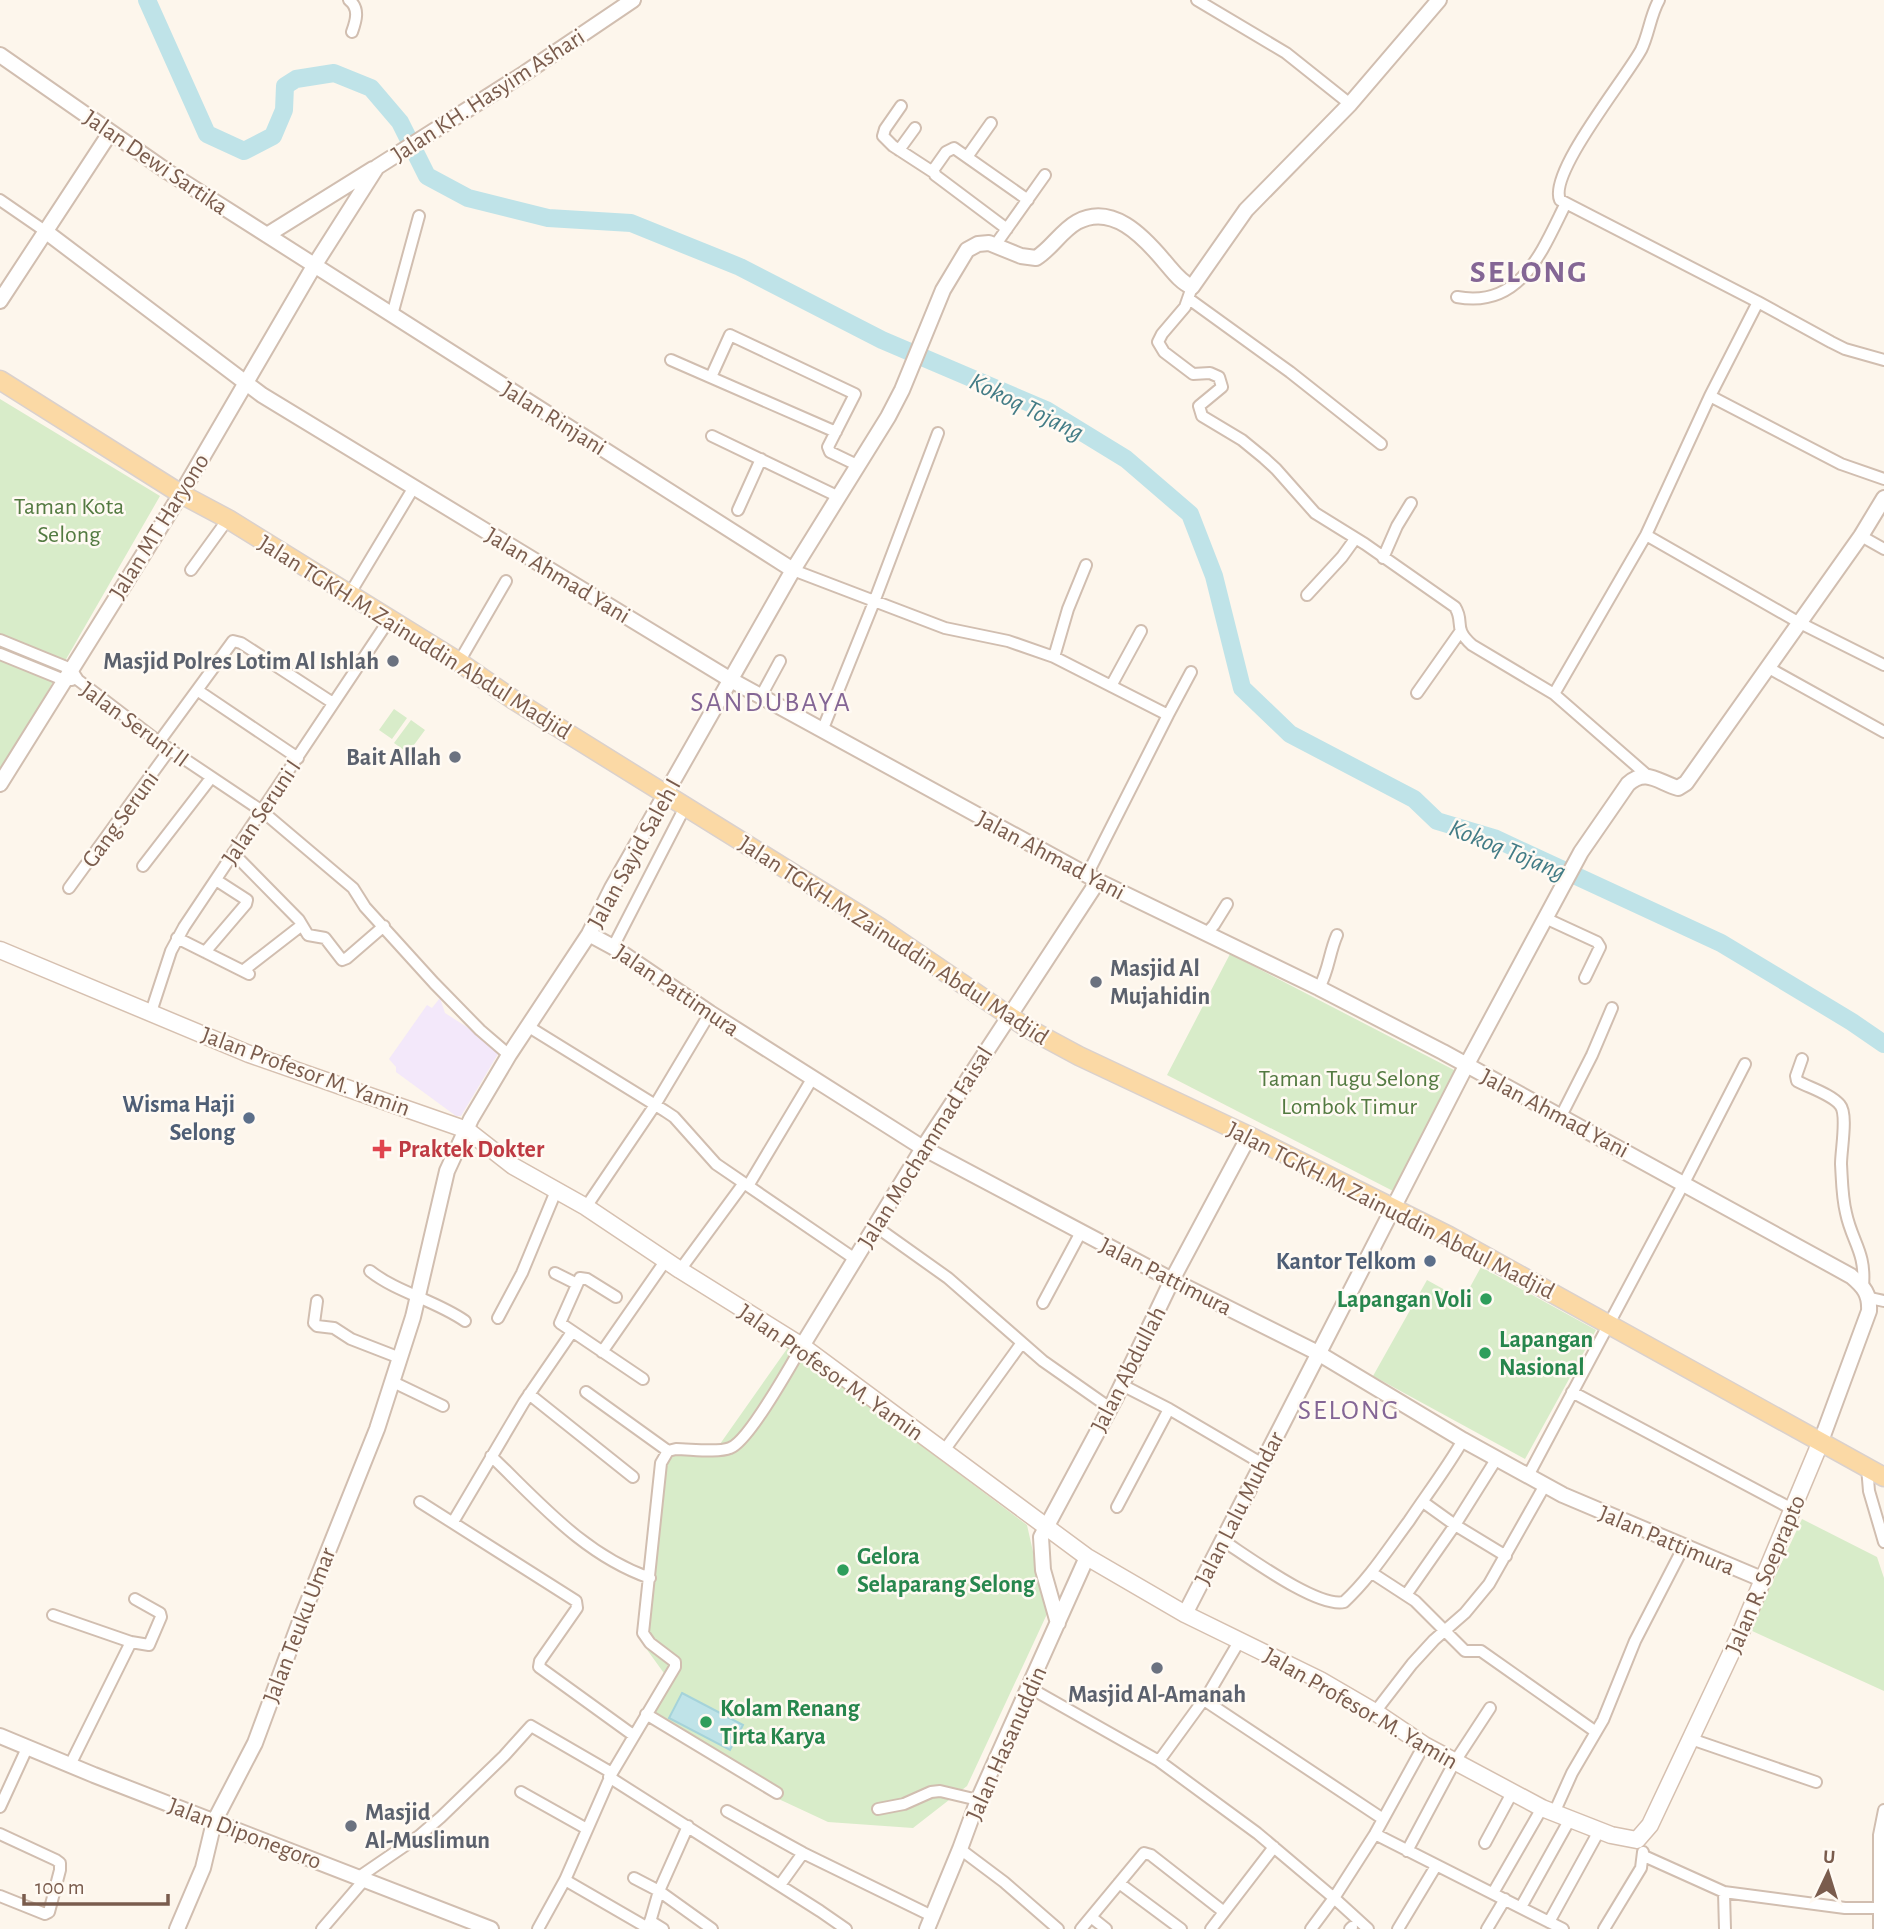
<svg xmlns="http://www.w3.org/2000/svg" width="1884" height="1929" font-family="'Alegreya Sans',sans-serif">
  <rect width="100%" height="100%" fill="#fdf6ec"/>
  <!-- education -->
  <path fill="#f3e8fa" d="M440 998 445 1013 501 1049 461 1116H456L396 1072V1067L389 1059 427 1005 432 1008Z"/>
  <!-- green -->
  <path fill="#d8ecc9" d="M0 399 160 496 0 774Z
    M394 709 407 718 392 739 379 730Z
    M411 720 425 730 408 753 394 743Z
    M1230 954 1456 1071 1393 1191 1167 1075Z
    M1481 1267 1596 1330 1525 1459 1373 1376 1427 1280 1463 1300Z
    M789 1346 1027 1525 1047 1614 967 1786 913 1828 828 1822 755 1788 652 1713 666 1676 640 1640 665 1446 720 1444Z
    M1802 1519 1877 1557 1884 1578V1691L1750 1630Z"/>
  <!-- water -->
  <path fill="#bfe3e8" stroke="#a5d3da" stroke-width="2" d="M682 1693 743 1725 730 1750 669 1718Z"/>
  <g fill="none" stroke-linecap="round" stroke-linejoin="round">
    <!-- river -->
    <path stroke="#bfe3e8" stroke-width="18" d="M147 0 207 134 244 151 273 136 284 110 285 86 296 79 334 73 371 88 400 122 427 176 468 198 548 218 631 223 740 267 882 340 1046 410 1126 459 1190 514 1214 576 1242 688 1290 734 1414 799 1437 821 1494 838 1721 943 1852 1022 1884 1044"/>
    <!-- minor casing -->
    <g stroke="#d1beb0" stroke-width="14">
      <path id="minor" d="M349 0C360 8 356 21 352 32
        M1197 0 1286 53 1350 104
        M1659 0C1650 16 1649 34 1641 50 1626 78 1548 173 1560 200L1758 302 1831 342 1845 349 1884 360
        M901 106 885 129 883 136 893 146 933 172
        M899 150 915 128
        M967 157 991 123
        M0 200 45 231
        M1007 229 935 175 934 169 946 152 954 148 1028 200
        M996 244 1045 175
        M1192 287 1185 307 1162 334 1158 342 1164 352 1193 374 1210 373 1219 377 1222 387 1199 406 1202 416 1242 440 1264 458 1276 469 1315 513 1365 544 1455 607C1465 623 1452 627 1472 645L1554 694 1648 776
        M1457 297C1521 309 1542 251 1566 203
        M1189 299 1290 372 1381 444
        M392 315 419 216
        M671 360 836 432
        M711 377 730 335 855 394 828 447 830 452 857 465
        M1710 396 1841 464 1884 479
        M712 436 837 496
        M738 510 761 459
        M1646 535 1798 622 1884 665
        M1861 536 1884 549
        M1383 558 1397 526 1411 503
        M191 570 228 519
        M793 570 945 628 1008 641 1054 657 1168 715 1087 875
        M349 595 414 487
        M1307 595 1342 557 1355 539
        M0 640 71 669 78 680 159 742 262 811 353 888 365 907 434 983 480 1030 509 1055
        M0 654 64 680H72
        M1054 657 1068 609 1086 565
        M459 662 506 581
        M1767 667 1884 732
        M1111 686 1141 631
        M197 690 298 758
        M1417 693 1460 632
        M1554 694 1646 535 1710 396 1758 302
        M761 696 780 661
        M1168 715 1191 672
        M822 731 874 602 938 433
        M159 742 233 641 241 643 333 703
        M233 853 299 920 308 935 325 938 342 960 347 958 384 926
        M143 866 211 778
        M69 888 170 749
        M1545 918 1597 942 1600 947 1585 978
        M1206 934 1214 925 1227 904
        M177 938 249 974
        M613 947 685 807
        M205 952 246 904 247 900 216 880
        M244 970 302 925
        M1319 988C1329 970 1329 953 1337 935
        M151 1012 171 951 184 927 389 620
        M529 1027 665 1111 674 1117 716 1164 855 1259
        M1802 1059 1796 1076 1797 1081C1810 1088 1831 1094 1840 1105 1848 1114 1841 1150 1841 1164 1842 1180 1842 1197 1846 1213 1852 1242 1866 1252 1863 1286
        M1561 1116 1592 1055 1612 1008
        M748 1186 812 1079
        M586 1207 655 1105 710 1013
        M875 1226 948 1278 1043 1361 1110 1408
        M680 1270 744 1183
        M370 1271C398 1293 435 1300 465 1321
        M555 1273 577 1284
        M616 1297 587 1279 580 1278 560 1323 643 1379
        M1870 1298 1884 1301
        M317 1301 314 1323 317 1326 334 1328 351 1339 400 1358
        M1043 1303 1081 1232
        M498 1318 522 1273 556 1191
        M602 1352 666 1260
        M393 1382 443 1406
        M1122 1385 1169 1409 1261 1463
        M586 1392 668 1451
        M1572 1392 1794 1510
        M529 1394 633 1477
        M943 1452 1021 1344
        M491 1456C540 1503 584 1555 650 1578
        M1867 1467 1869 1491 1884 1542
        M1528 1476 1684 1183 1745 1064
        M420 1502 576 1601 577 1608 540 1661 539 1667 633 1735
        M1423 1502 1455 1525 1506 1556
        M1117 1507 1169 1409
        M453 1522 524 1402 572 1332
        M1222 1540C1247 1556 1317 1608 1344 1602 1370 1578 1388 1549 1409 1521 1427 1494 1447 1468 1463 1440
        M1372 1573 1415 1601 1465 1651H1481L1596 1732
        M1406 1595 1455 1525 1497 1458
        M53 1615 131 1642 149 1645 161 1617 160 1613 135 1599
        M1030 1688 1159 1761 1257 1833 1334 1898 1375 1834 1424 1745
        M1204 1700 1383 1819
        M1375 1712 1412 1664 1434 1640 1465 1613 1489 1584 1545 1485
        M646 1714 777 1793
        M1691 1739 1816 1782
        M1159 1761 1210 1691 1240 1640
        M70 1765 131 1642
        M609 1777 820 1911 846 1929
        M521 1792 587 1829
        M0 1807 28 1746
        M878 1809 904 1804 931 1792 940 1791 978 1800
        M727 1811 803 1853 932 1916
        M1554 1813 1572 1773 1603 1720 1635 1641 1683 1548
        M0 1834 56 1860 60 1863V1870L49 1912 45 1914 0 1896
        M1375 1834 1563 1929
        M1485 1843 1512 1793
        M960 1849 1004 1882 1058 1929
        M1407 1851 1454 1763 1490 1708
        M1644 1856 1724 1892 1845 1908H1884
        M359 1877 419 1836 441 1817 504 1756 531 1726 612 1773
        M634 1878 659 1891 712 1929
        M565 1880 648 1928
        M1119 1883 1181 1929
        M780 1885 803 1853
        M1724 1892 1725 1929
        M1493 1893 1542 1808
        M1521 1907 1570 1819
        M1091 1917 1106 1929
        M650 1921 663 1929
        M1549 1922 1599 1831
        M322 1929 365 1879
        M538 1929 565 1880 612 1773 675 1667V1662L650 1643 643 1633 661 1463 668 1451 676 1449C690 1449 718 1453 730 1448 748 1442 791 1365 802 1346
        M648 1929 659 1891 688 1826
        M1081 1929 1144 1853 1151 1855 1224 1912
        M1211 1929 1274 1847
        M1311 1929 1334 1898 1368 1929
        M1350 1929 1352 1927
        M1398 1929 1436 1866
        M1487 1929 1505 1899
        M1604 1929 1641 1868 1643 1852
        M1879 1929V1835L1884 1810"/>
    </g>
    <!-- tertiary casing -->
    <g stroke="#d1beb0" stroke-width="18">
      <path id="tertiary" d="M0 55 168 172 793 570
        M45 231 262 395 731 680 1098 881 1319 988 1443 1052 1851 1276C1864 1287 1870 1294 1869 1311L1821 1441
        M267 235 373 169
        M0 301 110 133
        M0 784 181 494 314 266 377 167 525 73 633 0
        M589 934 613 947 710 1013 923 1148 1172 1280 1318 1353 1463 1440 1563 1495 1764 1580
        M802 1346 923 1148 1098 881
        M1185 1614 1466 1066 1581 852 1628 784C1646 768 1658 782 1678 788L1686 783 1861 536 1884 498
        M1058 1623 1043 1570 1041 1537 1115 1399 1172 1280 1249 1136
        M0 1736 94 1775 491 1929
        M177 1929 203 1868 214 1822 255 1743 299 1624 377 1429 413 1317 447 1171 471 1119 509 1055 589 934 612 888 793 570 888 417 902 390 943 290 967 250 978 244 989 243 1021 256 1036 258C1051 249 1061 231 1077 222 1112 203 1143 236 1164 261 1172 270 1180 282 1192 287L1246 210 1350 104 1439 0
        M927 1929 960 1849 978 1800 1087 1557"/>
    </g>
    <!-- secondary casing -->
    <g stroke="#d6c0b0" stroke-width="19">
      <path id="secondary" d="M0 950 249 1054 467 1130 513 1166 586 1207 680 1270 802 1346 1087 1557 1185 1614 1320 1680 1375 1712 1424 1745 1542 1808 1611 1835 1637 1840 1650 1825 1741 1632 1821 1441"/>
    </g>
    <!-- primary casing -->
    <g stroke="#dad1cd" stroke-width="21">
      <path id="primary" d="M0 380 181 494 228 519 459 662 514 700 879 927 1027 1028 1079 1056 1249 1136 1449 1236 1884 1477"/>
    </g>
    <!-- minor -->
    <use href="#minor" stroke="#fff" stroke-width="10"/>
    <!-- tertiary -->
    <use href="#tertiary" stroke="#fff" stroke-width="14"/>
    <!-- secondary -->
    <use href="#secondary" stroke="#fff" stroke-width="16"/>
    <!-- primary -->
    <use href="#primary" stroke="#fbd9a5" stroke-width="18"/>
  </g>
  <!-- markers -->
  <g fill="#6b7280" stroke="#fffaf3" stroke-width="2.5">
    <circle cx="393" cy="661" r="7"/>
    <circle cx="455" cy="757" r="7"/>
    <circle cx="1096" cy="982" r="7"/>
    <circle cx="1157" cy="1668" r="7"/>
    <circle cx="351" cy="1826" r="7"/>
  </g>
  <g fill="#5c6f8a" stroke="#fffaf3" stroke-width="2.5">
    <circle cx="249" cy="1118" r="7"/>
    <circle cx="1430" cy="1261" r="7"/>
  </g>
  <path fill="#e0444e" stroke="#fffaf3" stroke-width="2.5" d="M378.5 1138.5h7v7h7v7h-7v7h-7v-7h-7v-7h7z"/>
  <g fill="#2e9e5b" stroke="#fffaf3" stroke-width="2.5">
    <circle cx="1486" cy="1299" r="7"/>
    <circle cx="1485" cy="1353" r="7"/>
    <circle cx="843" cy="1570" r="7"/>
    <circle cx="706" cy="1722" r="7"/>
  </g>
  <g text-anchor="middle" stroke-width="5" stroke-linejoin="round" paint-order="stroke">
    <!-- street labels -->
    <g font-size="24" fill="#7a5c4d" stroke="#fffaf3">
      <text transform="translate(488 95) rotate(-33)" y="8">Jalan KH. Hasyim Ashari</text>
      <text transform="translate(156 162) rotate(34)" y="8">Jalan Dewi Sartika</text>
      <text transform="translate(554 418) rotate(32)" y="8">Jalan Rinjani</text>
      <text transform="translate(159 526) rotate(-58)" y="8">Jalan MT Haryono</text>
      <text transform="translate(558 575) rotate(31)" y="8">Jalan Ahmad Yani</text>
      <text transform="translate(415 637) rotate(32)" y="8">Jalan TGKH.M.Zainuddin Abdul Madjid</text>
      <text transform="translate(135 724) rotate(36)" y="8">Jalan Seruni II</text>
      <text transform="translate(261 812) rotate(-56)" y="8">Jalan Seruni I</text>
      <text transform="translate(120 819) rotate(-54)" y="8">Gang Seruni</text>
      <text transform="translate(634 853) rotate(-61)" y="8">Jalan Sayid Saleh I</text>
      <text transform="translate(1051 855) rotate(28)" y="8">Jalan Ahmad Yani</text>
      <text transform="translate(894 940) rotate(33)" y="8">Jalan TGKH.M.Zainuddin Abdul Madjid</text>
      <text transform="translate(677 990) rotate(34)" y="8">Jalan Pattimura</text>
      <text transform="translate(306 1071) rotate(20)" y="8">Jalan Profesor M. Yamin</text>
      <text transform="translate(1555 1113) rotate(28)" y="8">Jalan Ahmad Yani</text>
      <text transform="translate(925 1147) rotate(-58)" y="8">Jalan Mochammad Faisal</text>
      <text transform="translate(1391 1210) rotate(27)" y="8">Jalan TGKH.M.Zainuddin Abdul Madjid</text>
      <text transform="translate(1166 1276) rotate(27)" y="8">Jalan Pattimura</text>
      <text transform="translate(1128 1369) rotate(-63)" y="8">Jalan Abdullah</text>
      <text transform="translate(831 1372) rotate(35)" y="8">Jalan Profesor M. Yamin</text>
      <text transform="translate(1239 1508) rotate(-63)" y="8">Jalan Lalu Muhdar</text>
      <text transform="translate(1667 1540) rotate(23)" y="8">Jalan Pattimura</text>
      <text transform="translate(1765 1574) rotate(-67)" y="8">Jalan R. Soeprapto</text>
      <text transform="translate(299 1625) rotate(-69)" y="8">Jalan Teuku Umar</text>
      <text transform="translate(1361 1708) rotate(30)" y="8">Jalan Profesor M. Yamin</text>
      <text transform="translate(1006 1743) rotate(-66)" y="8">Jalan Hasanuddin</text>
      <text transform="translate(245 1833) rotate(21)" y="8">Jalan Diponegoro</text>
    </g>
    <!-- park labels -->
    <g font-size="24" fill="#537a41" stroke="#fffaf3">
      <text x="69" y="514">Taman Kota<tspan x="69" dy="28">Selong</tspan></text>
      <text x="1349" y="1086">Taman Tugu Selong<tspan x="1349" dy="28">Lombok Timur</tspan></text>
    </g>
    <!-- worship labels -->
    <g font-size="24" font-weight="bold" fill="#5b616d" stroke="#fffaf3" text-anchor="end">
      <text x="379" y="669">Masjid Polres Lotim Al Ishlah</text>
      <text x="441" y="765">Bait Allah</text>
      <text x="1110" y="976" text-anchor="start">Masjid Al<tspan x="1110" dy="28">Mujahidin</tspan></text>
      <text x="1157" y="1702" text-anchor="middle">Masjid Al-Amanah</text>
      <text x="365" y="1820" text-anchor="start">Masjid<tspan x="365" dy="28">Al-Muslimun</tspan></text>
    </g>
    <!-- service labels -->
    <g font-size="24" font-weight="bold" fill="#4e5e75" stroke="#fffaf3" text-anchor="end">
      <text x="235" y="1112">Wisma Haji<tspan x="235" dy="28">Selong</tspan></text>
      <text x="1416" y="1269">Kantor Telkom</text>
    </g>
    <!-- health labels -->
    <g font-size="24" font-weight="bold" fill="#be3a42" stroke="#fffaf3" text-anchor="start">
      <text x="398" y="1157">Praktek Dokter</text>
    </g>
    <!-- leisure labels -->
    <g font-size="24" font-weight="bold" fill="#27864d" stroke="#fffaf3" text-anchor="start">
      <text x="1472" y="1307" text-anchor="end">Lapangan Voli</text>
      <text x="1499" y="1347">Lapangan<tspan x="1499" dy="28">Nasional</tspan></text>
      <text x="857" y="1564">Gelora<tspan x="857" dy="28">Selaparang Selong</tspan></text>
      <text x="720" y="1716">Kolam Renang<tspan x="720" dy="28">Tirta Karya</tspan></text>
    </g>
    <!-- water labels -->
    <g font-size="26" font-style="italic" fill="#437c86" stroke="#fffaf3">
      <text transform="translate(1027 406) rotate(26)" y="9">Kokoq Tojang</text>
      <text transform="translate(1508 849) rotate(22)" y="9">Kokoq Tojang</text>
    </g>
    <!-- quarter labels -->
    <g font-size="28" letter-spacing="2" fill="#846695" stroke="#fffaf3">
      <text x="771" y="711">SANDUBAYA</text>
      <text x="1349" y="1419">SELONG</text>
    </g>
    <!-- district labels -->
    <g font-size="32" font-weight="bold" letter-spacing="2" fill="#846695" stroke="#fffaf3">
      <text x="1529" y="282">SELONG</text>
    </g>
  </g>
  <!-- north arrow -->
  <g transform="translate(1828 1873) rotate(4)" stroke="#fffaf3" stroke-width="5" paint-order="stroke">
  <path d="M0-5L12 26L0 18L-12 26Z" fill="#7a5c4d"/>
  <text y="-10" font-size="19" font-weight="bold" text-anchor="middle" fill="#7a5c4d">U</text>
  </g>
  <!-- scale -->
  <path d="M24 1894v10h144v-10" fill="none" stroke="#7a5c4d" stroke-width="3.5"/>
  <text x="35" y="1894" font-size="21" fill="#7a5c4d" stroke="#fffaf3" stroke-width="5" paint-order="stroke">100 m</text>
</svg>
